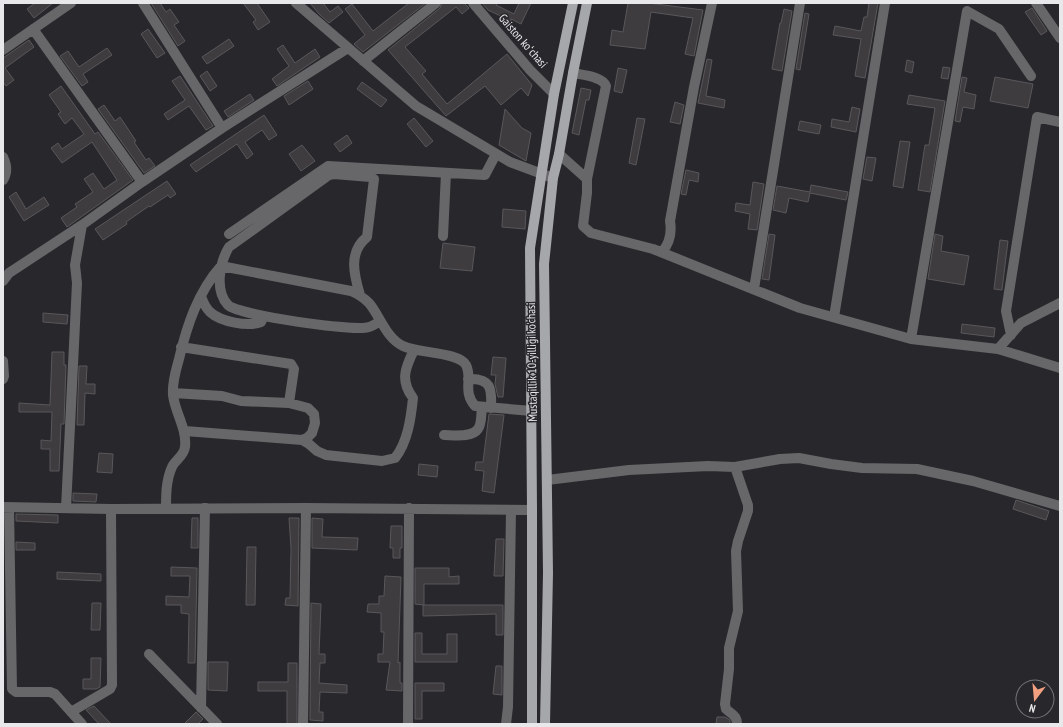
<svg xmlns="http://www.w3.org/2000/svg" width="1063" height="727" font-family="'PT Sans Narrow',sans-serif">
  <rect width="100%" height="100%" fill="#28272b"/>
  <!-- building -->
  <path fill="#3f3c40" stroke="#59575a" d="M35 3H53L34 18 27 9Z
    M151 3H160L166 12 170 9 179 22 174 25 185 41 178 46Z
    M243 3H257L270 22 258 30 253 22 256 20Z
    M310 3H323L330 12 338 6 343 12 329 23 319 14Z
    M409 3H426L363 52 354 44 365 35 345 9 352 4 373 31Z
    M442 3H464L469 8 462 14 456 7 405 47 426 71 422 74 447 104 507 54 532 85 528 96 521 88 501 105 485 86 446 116 388 50 440 8Z
    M482 3H497L496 5 514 14 519 3H531L521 24 511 19V21L488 10Z
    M628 3H648L703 10 694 56 685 54 693 18 651 12 645 49 610 45 612 30 623 32Z
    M869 3H878L865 78 855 76 861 39 833 35 835 26 861 31 864 17H867Z
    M1032 8 1047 31 1041 35 1025 12Z
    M784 9 792 11 782 71 772 69 780 23H781Z
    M805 13 809 14 800 70 796 69Z
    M148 29 165 53 157 58 141 34Z
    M229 39 234 46 207 64 202 57Z
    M29 40 34 47 5 68 14 80 6 86 3 82V58Z
    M283 45 295 63 315 49 320 57 277 86 272 79 289 66 277 49Z
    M107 48 112 55 83 74 88 82 82 86 60 56 68 51 79 67Z
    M707 59 712 60 706 96 725 100 724 108 698 103Z
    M907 60 914 62 912 73 905 71Z
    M943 67 950 68 948 79 941 78Z
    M618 68 627 70 622 93 614 91Z
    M207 71 217 86 210 91 200 76Z
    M180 76 213 126 206 130 189 106 168 120 164 114 185 100 172 81Z
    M962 77 967 78 964 92 976 95 974 109 963 107 960 122 955 121Z
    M995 77 1033 84 1028 108 990 101Z
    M308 81 313 89 289 105 284 96Z
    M362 82 387 100 381 107 357 89Z
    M61 86 95 134 98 132 133 180 67 227 61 218 77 207 75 204 93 192 84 179 93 173 104 189 117 180 92 142 62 163 51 148 58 143 62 149 84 134 72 118 65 124 58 114 61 112 49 95Z
    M581 88 591 90 589 100H586L579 135 572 133Z
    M250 94 254 100 228 117 224 111Z
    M909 95 945 101 930 192 918 190 925 145H929L935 108 907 104Z
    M675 102 684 105 680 124 670 122Z
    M104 105 115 121 120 117 136 141 134 142 146 160 149 158 155 166 144 173 98 109Z
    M852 107 860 109 856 132 831 127 832 119 849 122Z
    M505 109 522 128 531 133 526 161 499 145Z
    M264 115 277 135 269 140 262 130 245 142 253 154 247 159 237 144 196 172 190 165Z
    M414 118 433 141 426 147 407 124Z
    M637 118 645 119 636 165 629 163Z
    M800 121 821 125 819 134 798 130Z
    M347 135 352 143 340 152 334 144Z
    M900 141 910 142 903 188 893 186Z
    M302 145 315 161 301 171 289 154Z
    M867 157 876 158 872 181 863 179Z
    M686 170 699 173 698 182 689 180 686 195 681 194Z
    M167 181 176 194 170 198 168 195 150 207 149 206 126 222 127 224 103 240 95 229Z
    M753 182 764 184 757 230 748 229 750 214 735 211 736 203 750 205Z
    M811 185 848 192 846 200 810 193 808 202 789 198 786 213 773 210 777 186 810 192Z
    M16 192 26 209 44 197 49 205 24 221 9 197Z
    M503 209 526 211 525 229 502 227Z
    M769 234 775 235 769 280 762 279Z
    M935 234 943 236 941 251 969 256 964 285 928 279Z
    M1000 240 1008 241 1002 290 994 289Z
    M443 243 475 247 472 271 440 268Z
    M43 313 68 315 67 324 43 322Z
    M962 324 995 328 994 337 961 333Z
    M52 352H64V365H66L64 424H61L59 471H50V449H41V440L51 441 52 412H19V403L50 405Z
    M493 357 506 358 503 397H498L495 384 496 375H491Z
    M79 366H87L86 384H95V394L85 393 84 425H77Z
    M489 414 504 415 494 493 482 491 484 471 475 470 476 462H483Z
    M99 453 113 454 112 473 97 472Z
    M419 464 438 466 437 477 418 475Z
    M73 493 97 494 96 502 73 501Z
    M1016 500 1049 511 1046 520 1013 509Z
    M16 514 58 515V523L16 521Z
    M192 518H198V548H191Z
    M289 518H299L298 606 285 605 286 598H290L291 548Z
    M312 518 323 519 322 537 358 538 357 550 312 548Z
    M391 526H402V548H400V558H393V548H390Z
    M496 539H504L503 576H494Z
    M16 542 35 543V550H16Z
    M247 547H256L255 605H246Z
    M171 567 197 568 195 663H188L189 614 181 613V605H166V596L189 597 190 576H171Z
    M415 568H449V577L459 576V584H424V605L415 604Z
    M57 572 101 574V581L57 579Z
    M385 576 401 577 398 663 400 662V683H402V691L386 690 390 662H378V654H383L384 632H381V613L367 612 368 604H379V596H384Z
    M92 603H101L100 630H91Z
    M311 603 321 604 319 654H325V663H320L319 683 347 685V693L320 692 319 712H323V721L310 720Z
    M423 605H503V635H496V614L423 616Z
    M415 633H422V654H447V634H457V662H415Z
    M91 658H101L100 687 96 689H83V679H91Z
    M208 662H228L227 691 208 690Z
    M288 663H297V724H287V691H258V682H288Z
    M496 666H502V695L493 694Z
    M415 683H444V691H422V719H415Z
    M94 706 111 724H99L86 710Z
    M196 712 203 719 198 724H184Z
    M717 717H725L730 720V724H716Z"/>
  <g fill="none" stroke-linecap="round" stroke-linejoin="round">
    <!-- minor -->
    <path stroke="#676769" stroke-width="10" d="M296 3 416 106 510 162 553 178
      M473 3 530 70 554 94
      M1036 3 1060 38
      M33 29 142 182
      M3 50 71 3
      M363 61 436 3
      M573 73C582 75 602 76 606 86L587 179
      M222 128 348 48
      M559 154 587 179V193L583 226 591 233 653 249 800 308 911 339 998 349 1021 323 1060 303
      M3 157C7 165 8 172 3 180
      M229 234 328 166 485 175 496 154
      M443 236 446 173
      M662 252C670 243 672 233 670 221L694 87 712 3
      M3 281 9 273 82 225 142 182 222 128 143 3
      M754 289 800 3
      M360 295C354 275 348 252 367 237L374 179 370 177 334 174 329 175 229 247C220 262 214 290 228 305 237 315 355 332 369 327 373 326 377 323 380 321
      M201 296C203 302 206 308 210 312 221 322 248 327 261 322L264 316
      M834 317 885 3
      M1011 335 1006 311 1037 117 1060 122
      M911 339 967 11 999 29 1031 76
      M181 347 291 364 294 369 289 403
      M998 349 1060 368
      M3 361 4 376 3 379
      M468 379C491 378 492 388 491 408
      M173 393 222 396 241 401 289 403 308 408 314 414 315 423 312 433 307 438 302 440 185 431
      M444 435C453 435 472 438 478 429 482 424 481 413 482 407
      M302 440 309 444 317 451 326 455 382 461 395 458C408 442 411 417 413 398 400 381 405 368 414 350
      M735 467 748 505V511L738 541 736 551 738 611 729 648V669L725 704 726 709C731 714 737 715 737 724
      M547 480 629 470 708 466 735 467 780 459 799 458 831 464 862 468 917 469 973 481 1060 506
      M3 507 111 509 306 508 303 724
      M9 508 12 689 16 692H50L55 694 82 724
      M66 508 77 283 75 265 82 225
      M306 508 532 510
      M166 509C166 495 166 480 172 467 175 460 184 456 185 447 187 428 175 413 173 395 172 382 176 370 179 359 187 325 198 292 221 266L351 291C358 294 364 298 369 303 380 316 386 338 403 346 416 353 459 352 466 365 473 379 462 391 475 406L532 411
      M149 654 217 724
      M201 708 205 508
      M71 712 110 689 112 685 111 509
      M408 724 409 508
      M506 724 508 707 511 510"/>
    <!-- major -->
    <path stroke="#a5a7aa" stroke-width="10" d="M532 724V510L530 248 554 94 573 3
      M545 724 548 573 544 264 553 178 559 154 573 73 587 3"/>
  </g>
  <g text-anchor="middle" stroke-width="3" stroke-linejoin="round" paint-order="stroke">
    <!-- street labels -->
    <g font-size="12" fill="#e8e8ea" stroke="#28272b">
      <text transform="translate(523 41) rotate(49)" y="4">Gaiston koʻchasi</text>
      <text transform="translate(532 362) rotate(-91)" y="4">Mustaqillik 10-yilligi ko'chasi</text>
    </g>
  </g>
  <!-- border -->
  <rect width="1063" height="727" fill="none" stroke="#e8e8ea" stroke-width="8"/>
  <!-- north arrow -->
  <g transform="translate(1035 699) rotate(196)"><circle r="19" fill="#28272b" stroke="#757477"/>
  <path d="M0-3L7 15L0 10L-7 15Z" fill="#f2a080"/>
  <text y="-6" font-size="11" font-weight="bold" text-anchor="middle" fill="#e8e8ea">N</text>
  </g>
</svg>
